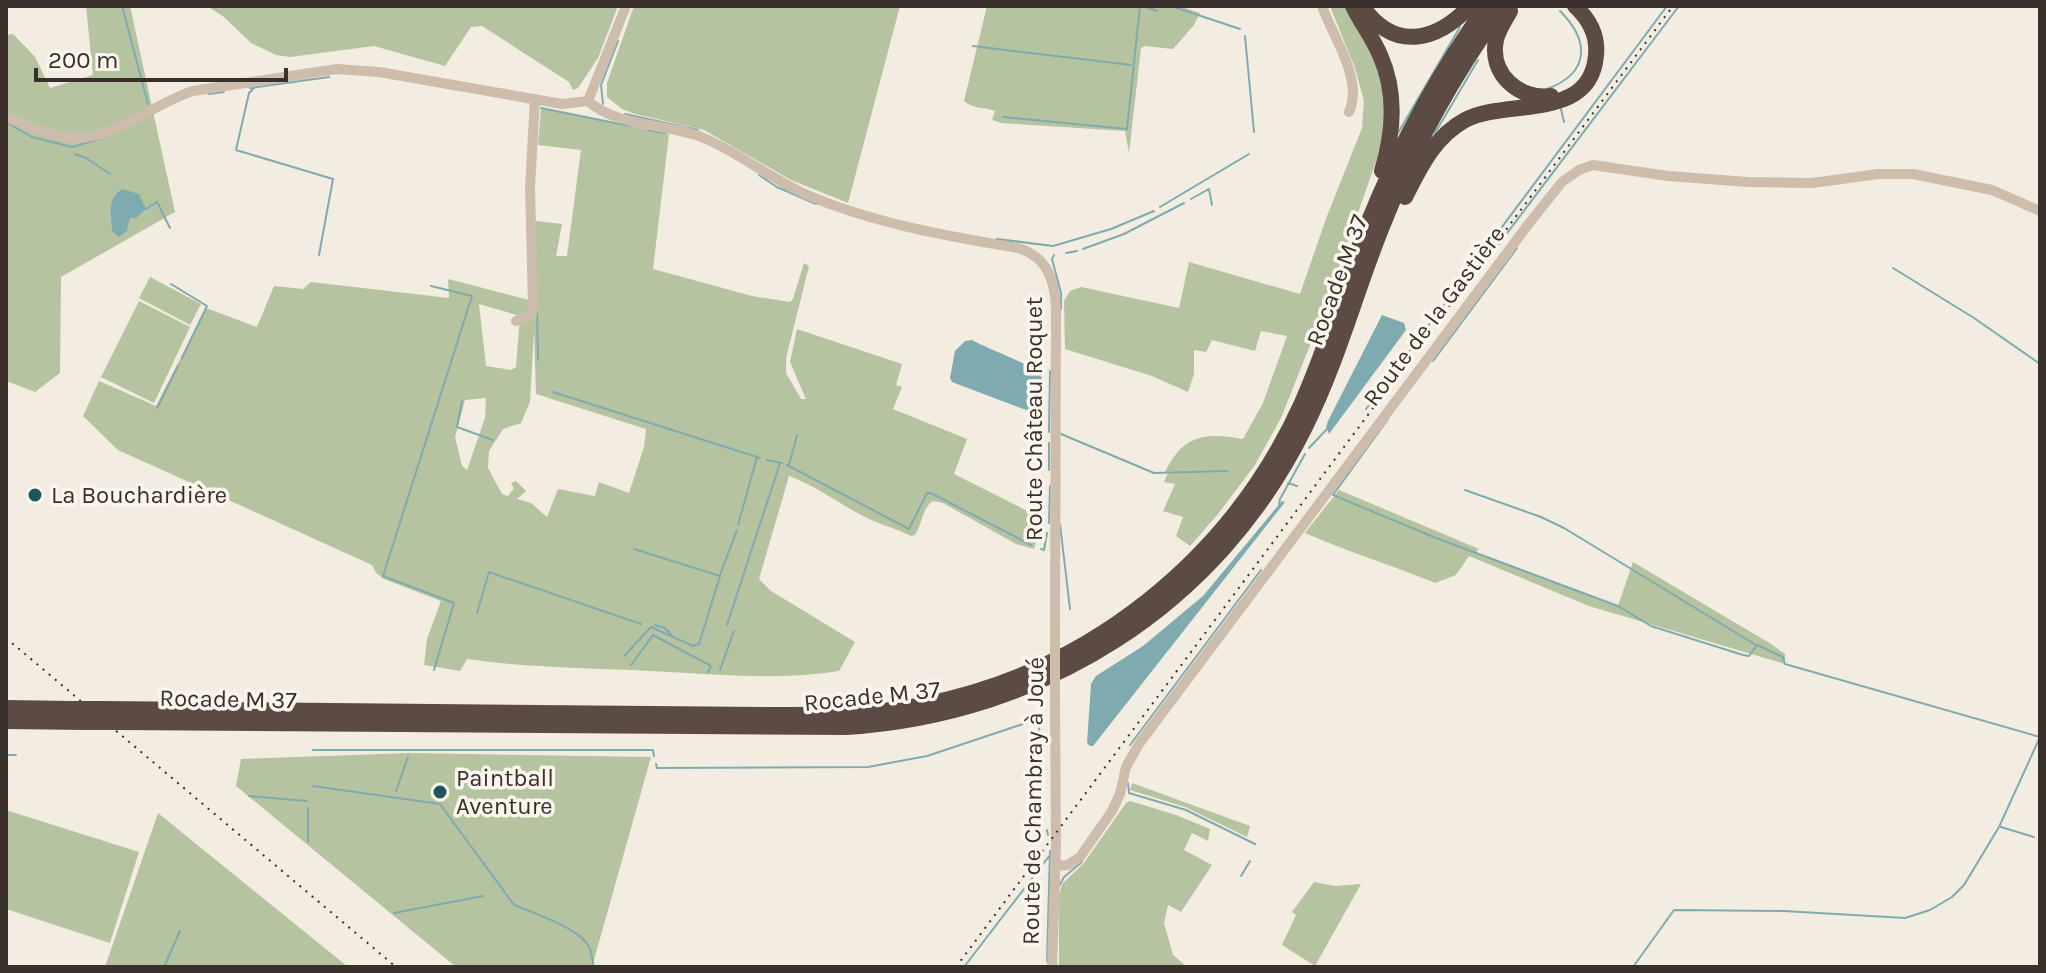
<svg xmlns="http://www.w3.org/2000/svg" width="2046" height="973" font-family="Karla,sans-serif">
  <rect width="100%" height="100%" fill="#f3ece0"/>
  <!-- green -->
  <path fill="#b5c3a0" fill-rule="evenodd" d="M86 6H130L175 212 61 277 60 373 35 392 6 381V35L13 34 35 57 50 88 93 75Z
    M207 6H618L598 58 578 88 573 90 569 82 482 26 471 27 445 66 374 46 290 57 276 55 251 43 224 17Z
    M634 6H900L848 203 791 180 704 130 635 114 622 109 607 97V83Z
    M987 6H1179L1200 13 1194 25 1173 49 1145 46 1141 48 1129 153 1125 131 1001 123 992 120 995 111C983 106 975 110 964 101Z
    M1330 6H1348L1378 65 1386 96 1384 135 1378 156 1320 320 1281 418 1255 465 1218 514 1190 546 1176 536 1183 517 1163 511 1175 484 1164 482 1168 473 1165 472C1183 435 1205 432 1243 439L1263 403 1287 336 1261 331 1255 351 1212 340 1206 352 1194 350V374L1188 392 1152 376 1065 349 1064 301 1070 291 1081 287 1179 308 1189 262 1300 294 1327 216 1362 128 1364 101 1355 68Z
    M541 108 669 134 653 269 752 296 790 302 793 299 804 263 809 266 786 358V373L801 399H806L790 362 797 329 902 364 896 385 902 387 893 409 967 439 954 474 1045 520 1043 534H1038L1034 549 1016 544 943 503 933 501C922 508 922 525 915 535L911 536C895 528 876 523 863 516 838 503 816 486 789 476L759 579 771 591 855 642 839 671C777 681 713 674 650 671 588 668 528 668 467 659L460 671 424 665 427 639 441 601 384 579 376 573 372 565 118 450 83 416 99 381 156 406 206 308 257 327 274 286 303 289 311 282 449 298 448 279 533 301 536 221 562 224 556 256H567L581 150 538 145ZM479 304 520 316 516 367 511 370 486 366ZM534 330 536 394 646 429 644 447 629 493 599 482 595 496 558 489 547 517 531 503 517 499 526 491 516 481 511 483 514 488 508 496 502 494 488 468 489 451 503 429 521 423 530 402ZM486 398 485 418 467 470 462 466 455 437 465 400Z
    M150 277 201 304 190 325 139 298Z
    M139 301 190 327 154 403 101 377Z
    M1339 490 1479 549 1476 552 1618 606 1633 562 1771 644 1785 654V664L1589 606 1469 556 1456 575 1435 583C1392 565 1348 552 1305 533Z
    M410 753 651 757 592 967H456L236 786 241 759Z
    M1132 783 1250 826 1247 837 1185 807 1130 790Z
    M1130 801 1176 815 1210 829 1208 841 1192 833 1184 850 1212 865 1181 912 1168 905 1164 923 1173 955 1187 967H1059V896L1062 884 1084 863 1126 803Z
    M6 810 139 852 110 943 6 909Z
    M158 813 348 967H105Z
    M1314 882 1335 886 1361 884 1315 966 1282 945 1296 915 1292 912Z"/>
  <!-- water -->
  <path fill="#7fabb0" d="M122 189 139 194 146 209 136 218H130L127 231 119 237 112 231C112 214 105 201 122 189Z
    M1382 315 1404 323 1406 330 1329 434 1326 427 1328 421Z
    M972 340C985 348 1035 365 1041 376 1044 384 1040 401 1036 408L1026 410 952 382 950 378 955 351 965 341Z
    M1282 501 1285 502 1093 746H1090L1087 743 1091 684 1096 676 1143 646 1203 596Z"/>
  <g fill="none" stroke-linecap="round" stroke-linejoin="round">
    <!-- stream -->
    <path stroke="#7fabb0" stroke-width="2" d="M122 6 148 104
      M1143 6 1157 11
      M1171 6 1240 29
      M1245 36 1254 132
      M973 46 1131 65
      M250 88 329 77
      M254 88 249 93 236 150 333 179 319 255
      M1547 89C1590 73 1590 41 1560 11
      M209 94 224 92
      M603 104 601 85 618 41
      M541 108 630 126
      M1561 109 1564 122
      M625 114 698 130
      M1003 117 1127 129 1140 6
      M6 122 32 137 72 147 100 139
      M648 130 665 133
      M1398 133 1460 27
      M1435 133 1478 60
      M75 154 86 158 110 174
      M759 175 777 187 816 204
      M1191 199 1209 189 1212 205
      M1160 207 1249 154
      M146 209 157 202 170 228
      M997 239 1053 246 1111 229 1154 211
      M1083 249 1124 234 1184 203
      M1066 253 1077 251
      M1054 255 1052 259 1061 293V309
      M1893 268 1974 318 2040 364
      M171 284 207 306 182 358
      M431 286 472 296 383 576 454 603 434 670
      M1464 290 1679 6
      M537 312 538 360
      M1433 361 1517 248
      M553 392 760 458
      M462 401 457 427 493 440
      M157 408 178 366
      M1366 409 1667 6
      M1388 419 1333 495 1436 538 1618 606 1651 626 1743 655 1749 656 1757 645 1783 657 1785 664 2040 737
      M1049 432 1050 371
      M1061 434 1154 473 1227 471
      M1049 443V470
      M1309 448 1327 429
      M767 460 782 463
      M787 465 909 529 927 493H931L1031 545
      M789 465 797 435
      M1288 483 1297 486
      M1465 490 1541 517 1564 528 1756 645
      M1279 504 1280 499 1305 454
      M1049 523 1050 486
      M1060 524 1070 609
      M738 525 757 457
      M1041 549 1044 550 1047 533
      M720 575 737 530
      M477 613 489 572 641 624
      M655 625 665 628 673 637
      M727 625 780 463
      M625 655 651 627 693 646 699 644 720 576 634 549
      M631 665 653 635 711 666 708 672
      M720 670 734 631
      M1039 726 1043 804
      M1130 745 1261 570
      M313 750H653L654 756
      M6 755H16
      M656 764 657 768 868 767 927 756 1029 722
      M1128 783 1129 793 1186 810 1255 844
      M313 786 440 804 514 905C533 913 580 928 589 947 592 953 592 961 594 967
      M396 791 408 757
      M249 796 307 801
      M2001 827 2034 837
      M1047 830 1048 835
      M308 842V808
      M1241 876 1250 861
      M1059 886 1064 877 1082 862
      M394 913 483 896
      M1047 961 1050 851
      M164 967 180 931
      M964 967 1050 855
      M1633 967 1674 910 1784 911 1905 918 1930 910 1952 897 1964 885 1999 827 2040 737"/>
    <!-- minor -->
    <path stroke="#ccbdac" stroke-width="10" d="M1322 6C1332 36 1364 79 1349 112
      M588 101C618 128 668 123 704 138 739 153 770 178 805 194 872 223 946 236 1018 248 1048 257 1055 281 1056 309L1055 635
      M588 101 626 6
      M6 117C26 124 51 137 72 138 112 141 154 103 193 91L337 69 379 72 562 104 588 101
      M516 321 532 314 533 305 530 187 535 99
      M1055 866 1068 865 1080 857 1112 811 1120 794 1126 767 1139 744 1527 226 1562 182 1579 170 1593 165 1668 176 1748 182 1812 183 1878 174H1913L1992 190 2040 211
      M1052 967 1056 847 1055 698"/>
    <!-- highway -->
    <path stroke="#5b4b42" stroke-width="16" d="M1353 6C1361 23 1373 38 1380 55 1397 93 1394 132 1382 171
      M1362 6C1394 52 1436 42 1470 6
      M1510 11C1505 20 1498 30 1496 40 1489 74 1519 100 1551 96
      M1405 197C1420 168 1434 137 1465 120 1507 98 1591 122 1596 55 1598 35 1589 19 1575 6
      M6 708 71 709
      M103 709 766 715C818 715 871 715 922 705 1089 673 1231 559 1301 405 1328 346 1345 283 1368 223 1399 147 1438 73 1487 6
      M6 721 87 722
      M119 722 846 727C1044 714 1217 606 1305 427 1337 363 1355 294 1381 229 1412 150 1453 75 1503 6"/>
    <!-- rail -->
    <path stroke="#3a302b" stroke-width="2" stroke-dasharray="2 6" stroke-linecap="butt" d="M6 638 396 967
      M956 967 1673 6"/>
    <!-- minor-bridge -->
    <path stroke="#ccbdac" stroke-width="10" d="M1055 698V635"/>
    <!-- highway-bridge -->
    <path stroke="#5b4b42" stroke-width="16" d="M71 709H103
      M87 722H119"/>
  </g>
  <!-- markers -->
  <g fill="#20545c" stroke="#faf5ed" stroke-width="3">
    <circle cx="35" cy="495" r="8"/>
    <circle cx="440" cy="792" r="8"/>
  </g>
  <g text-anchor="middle" stroke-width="7" stroke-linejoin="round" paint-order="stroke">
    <!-- street labels -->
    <g font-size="24" fill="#3a302b" stroke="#faf5ed">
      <text transform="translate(1337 280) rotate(-70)" y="8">Rocade M 37</text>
      <text transform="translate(1434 316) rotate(-53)" y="8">Route de la Gastière</text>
      <text transform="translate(1034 419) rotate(-90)" y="8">Route Château Roquet</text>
      <text transform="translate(872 696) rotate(-6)" y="8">Rocade M 37</text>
      <text transform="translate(228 699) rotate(1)" y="8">Rocade M 37</text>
      <text transform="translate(1033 801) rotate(-89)" y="8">Route de Chambray à Joué</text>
    </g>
    <!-- poi labels -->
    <g font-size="24" fill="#3a302b" stroke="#faf5ed" text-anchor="start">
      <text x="51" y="503">La Bouchardière</text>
      <text x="456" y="786">Paintball<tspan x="456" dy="28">Aventure</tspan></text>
    </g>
  </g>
  <!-- border -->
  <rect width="2046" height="973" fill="none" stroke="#3a302b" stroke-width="16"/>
  <!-- scale -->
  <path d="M36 68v12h250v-12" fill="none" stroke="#3a302b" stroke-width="4"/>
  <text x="48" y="68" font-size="24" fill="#3a302b" stroke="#faf5ed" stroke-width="6" paint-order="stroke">200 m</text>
</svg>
